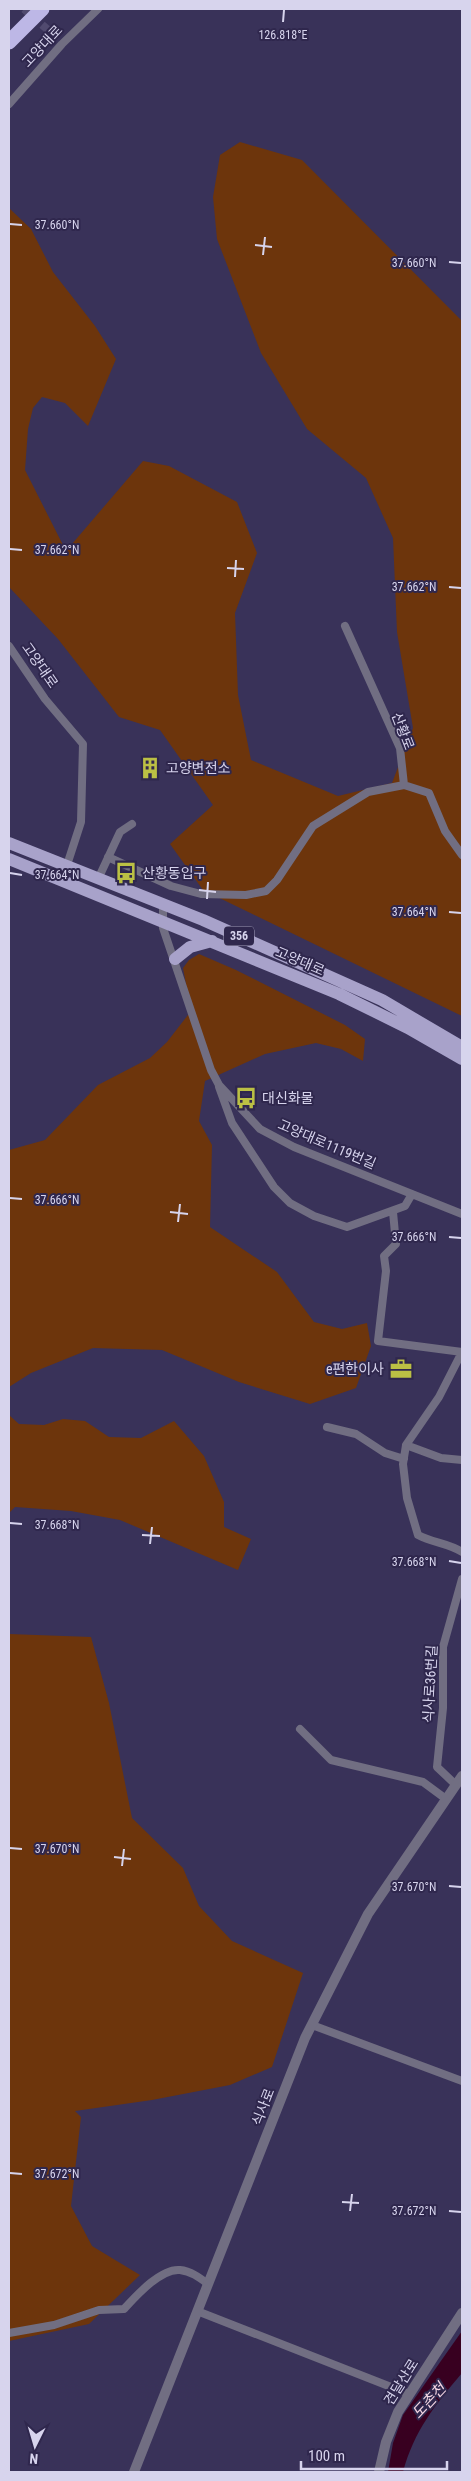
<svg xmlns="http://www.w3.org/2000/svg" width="471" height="2481" font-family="'Roboto Condensed','Noto Sans KR',sans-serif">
  <rect width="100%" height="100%" fill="#393259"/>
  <!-- green -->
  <path fill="#6d350c" d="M240 142 302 160 462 321V1016L203 890 170 844 213 805 160 730 119 717 58 639 9 587V208L31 229 53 272 95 326 116 359 88 426 65 403 42 397 33 408 28 429 25 470 66 551 143 461 169 466 237 502 257 553 235 613 238 695 251 760 338 796 392 783 413 728 397 632 393 538 366 478 307 429 261 353 217 239 213 197 220 155Z
    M199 954 236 970 345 1025 365 1039 363 1061 341 1049 316 1043 265 1054 205 1081 199 1121 212 1145 210 1227 277 1272 314 1322 342 1329 367 1323 371 1346 356 1388 310 1404 239 1382 162 1350 93 1348 31 1373 9 1387V1150L45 1140 98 1085 150 1058 167 1042 191 1011 183 968 189 960Z
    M9 1415 19 1424 44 1425 63 1419 85 1421 109 1437 141 1438 174 1421 204 1456 224 1502V1527L251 1539 238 1570 120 1520 71 1511 15 1507 9 1513Z
    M9 1634 91 1637 109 1703 132 1818 183 1868 199 1906 232 1941 303 1973 272 2067 230 2085 152 2100 75 2111 81 2117 71 2206 92 2246 140 2275 89 2324 9 2341Z"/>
  <!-- water -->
  <path fill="#380020" d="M462 2331V2373C435 2405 414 2431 403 2472H388L393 2443 403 2415Z"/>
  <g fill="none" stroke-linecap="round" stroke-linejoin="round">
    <!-- minor-tunnel -->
    <path stroke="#514a6f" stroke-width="8" stroke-dasharray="8 4" stroke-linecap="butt" d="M24 9 56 37"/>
    <!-- minor -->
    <path stroke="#716e82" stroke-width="8" d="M9 104 62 44 98 9
      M345 626 400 748 404 785
      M9 646 45 699 83 744 81 822 67 865
      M108 857 171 886 201 894 246 895 266 891 277 880 313 826 368 792 404 785 429 793 445 831 462 855
      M99 877 120 832 132 824
      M163 904V928L211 1070 219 1085 260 1129 294 1147 462 1214
      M219 1087 232 1123 274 1187 290 1203 314 1216 347 1227 405 1206 412 1194
      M393 1212 396 1244 384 1256 386 1271 378 1341 462 1352
      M462 1352 439 1397 406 1445 403 1464 407 1498 418 1535C433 1543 448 1543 462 1552
      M327 1427 356 1434 385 1453 404 1459
      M406 1445 441 1458 462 1460
      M300 1729 331 1760 423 1782 446 1799
      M456 1785 437 1767 443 1708V1647L462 1579
      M312 2025 462 2081
      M197 2311 409 2394
      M9 2333 54 2325 99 2310 124 2309C136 2296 161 2268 180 2270 191 2271 200 2278 208 2284"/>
    <!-- tertiary -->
    <path stroke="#716e82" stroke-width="10" d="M134 2472 305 2038 368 1914 462 1776
      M379 2472 386 2442 398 2412 462 2313"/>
    <!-- primary -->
    <path stroke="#a8a2ca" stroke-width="12" d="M9 843 203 920 382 1000 462 1047
      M9 859 339 994 408 1028 462 1059
      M175 959 190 947 212 941"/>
    <!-- motorway -->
    <path stroke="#bdb7e6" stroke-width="15" d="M9 42 42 9"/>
  </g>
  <!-- ticks -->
  <path fill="none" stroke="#d7d4ed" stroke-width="2" d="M283 22 284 10M10 224 22 225M255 245 272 247M263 255 265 237M449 262 461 263M10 549 22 550M227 568 244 569M235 577 236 560M449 587 461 588M10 873 22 875M199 890 216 892M207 899 208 882M449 912 461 913M10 1198 22 1199M170 1212 188 1214M178 1222 180 1204M449 1237 461 1238M10 1523 22 1524M142 1535 160 1536M150 1544 152 1527M449 1561 461 1563M10 1848 22 1849M114 1857 131 1859M122 1866 124 1849M449 1886 461 1887M10 2173 22 2174M342 2202 359 2203M350 2211 352 2194M449 2211 461 2212"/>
  <!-- icons -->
  <defs>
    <g id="building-bare" transform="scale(1.725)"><path d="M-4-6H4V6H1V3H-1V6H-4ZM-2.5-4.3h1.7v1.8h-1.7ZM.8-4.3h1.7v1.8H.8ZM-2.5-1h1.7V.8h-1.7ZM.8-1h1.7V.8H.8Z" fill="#bbc044" stroke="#2f274d" stroke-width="2.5" paint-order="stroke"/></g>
    <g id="bus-bare" transform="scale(1.725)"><path d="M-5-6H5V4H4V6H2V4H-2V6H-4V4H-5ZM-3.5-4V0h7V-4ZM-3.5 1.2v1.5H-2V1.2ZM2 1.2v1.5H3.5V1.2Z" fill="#bbc044" stroke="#2f274d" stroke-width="2.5" paint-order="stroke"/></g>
    <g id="office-bare" transform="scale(1.725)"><path d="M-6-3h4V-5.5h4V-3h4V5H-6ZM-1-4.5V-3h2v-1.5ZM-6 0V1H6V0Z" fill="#bbc044" stroke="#2f274d" stroke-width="2.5" paint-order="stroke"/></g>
  </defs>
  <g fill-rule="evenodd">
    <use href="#building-bare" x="150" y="768"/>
    <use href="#bus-bare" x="126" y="873"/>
    <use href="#bus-bare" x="246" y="1098"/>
    <use href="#office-bare" x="401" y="1369"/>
  </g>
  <g text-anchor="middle" stroke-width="4" stroke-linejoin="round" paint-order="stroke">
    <!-- shield labels -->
    <rect fill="#2f274d" stroke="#a5a0bd" stroke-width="1" x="224" y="926.5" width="30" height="19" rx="4"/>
    <g font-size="12" font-weight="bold" fill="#d7d4ed">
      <text x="239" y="940">356</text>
    </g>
    <!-- street labels -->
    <g font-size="14" fill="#d7d4ed" stroke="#2f274d">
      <text transform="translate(42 46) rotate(-47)" y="5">고양대로</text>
      <text transform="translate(40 665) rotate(55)" y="5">고양대로</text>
      <text transform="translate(403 731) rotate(69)" y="5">산황로</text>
      <text transform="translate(300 961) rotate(23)" y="5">고양대로</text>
      <text transform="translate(327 1144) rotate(23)" y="5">고양대로1119번길</text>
      <text transform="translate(430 1684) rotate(-87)" y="5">식사로36번길</text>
      <text transform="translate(263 2107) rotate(-69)" y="5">식사로</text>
      <text transform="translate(401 2382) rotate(-58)" y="5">견달산로</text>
    </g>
    <!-- poi labels -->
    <g font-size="14" fill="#d7d4ed" stroke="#2f274d" text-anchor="start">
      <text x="166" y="773">고양변전소</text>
      <text x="142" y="878">산황동입구</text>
      <text x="262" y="1103">대신화물</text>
      <text x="384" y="1374" text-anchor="end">e편한이사</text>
    </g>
    <!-- water labels -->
    <g font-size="15" font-style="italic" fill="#f6d7e4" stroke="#2f274d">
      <text transform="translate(429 2401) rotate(-47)" y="5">도촌천</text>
    </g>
  </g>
  <g font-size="12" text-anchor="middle" fill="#d7d4ed" stroke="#2f274d" stroke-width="4" stroke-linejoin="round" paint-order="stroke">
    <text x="283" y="39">126.818°E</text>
    <text x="57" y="229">37.660°N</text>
    <text x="414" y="267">37.660°N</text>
    <text x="57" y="554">37.662°N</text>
    <text x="414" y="591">37.662°N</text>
    <text x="57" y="879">37.664°N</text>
    <text x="414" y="916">37.664°N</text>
    <text x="57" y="1204">37.666°N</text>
    <text x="414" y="1241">37.666°N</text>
    <text x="57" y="1529">37.668°N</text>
    <text x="414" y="1566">37.668°N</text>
    <text x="57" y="1853">37.670°N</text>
    <text x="414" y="1891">37.670°N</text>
    <text x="57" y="2178">37.672°N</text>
    <text x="414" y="2215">37.672°N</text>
  </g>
  <!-- border -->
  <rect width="471" height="2481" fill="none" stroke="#d7d4ed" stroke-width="20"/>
  <!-- north arrow -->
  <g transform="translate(35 2446) rotate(185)" stroke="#2f274d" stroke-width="4" paint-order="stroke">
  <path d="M0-4L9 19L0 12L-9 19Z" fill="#d7d4ed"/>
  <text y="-8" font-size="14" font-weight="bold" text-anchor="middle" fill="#d7d4ed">N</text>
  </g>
  <!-- scale -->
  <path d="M301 2461v8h146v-8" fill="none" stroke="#d7d4ed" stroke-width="2.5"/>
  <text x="308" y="2461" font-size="15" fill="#d7d4ed" stroke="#2f274d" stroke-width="4" paint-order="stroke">100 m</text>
</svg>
